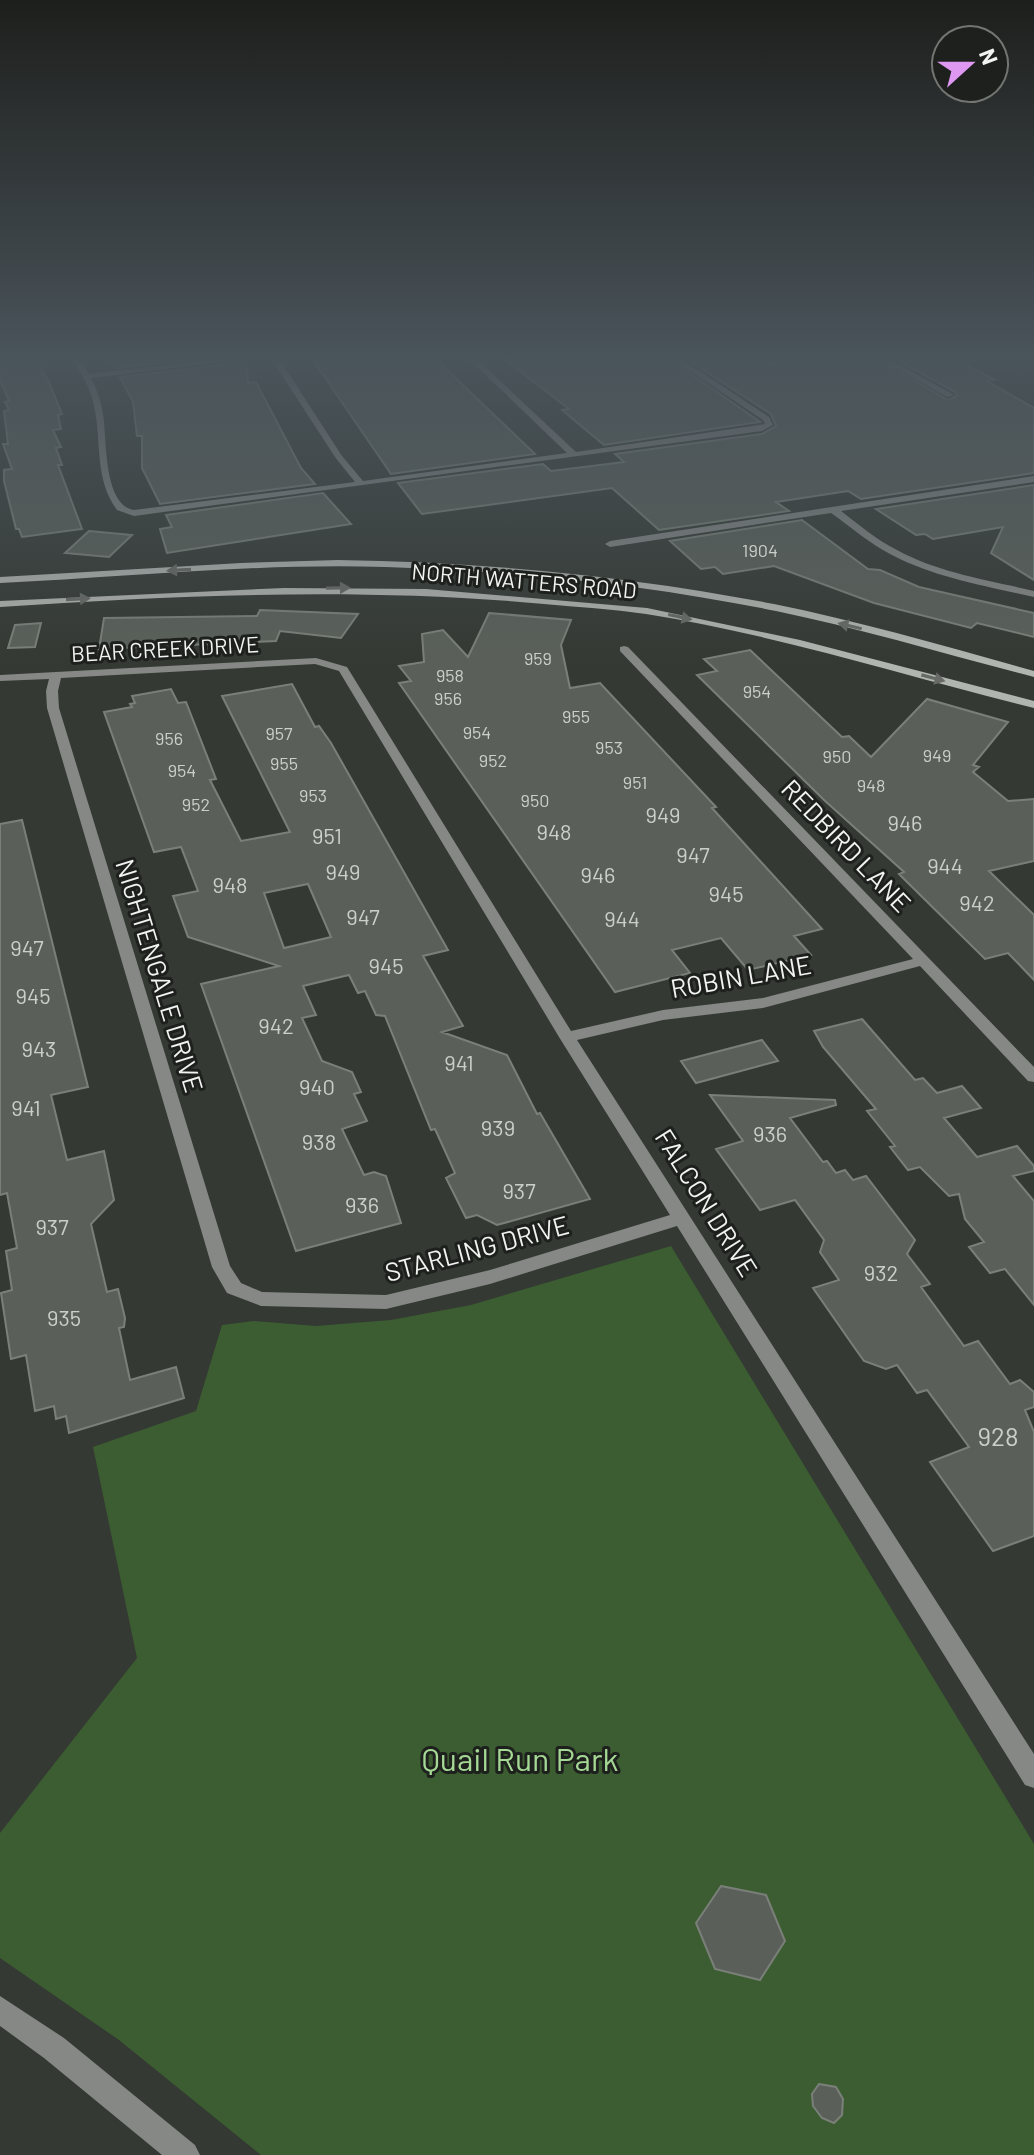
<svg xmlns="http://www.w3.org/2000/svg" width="1034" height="2155" font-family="Barlow,sans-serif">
  <rect width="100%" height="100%" fill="#343933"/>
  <!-- green -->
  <path fill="#3c5d31" d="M671 1246 1034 1844V2155H261L119 2040 0 1958V1833L137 1658 93 1447 196 1411 222 1325 254 1321 316 1326 391 1320 471 1305Z"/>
  <!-- building -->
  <path fill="#5a6059" stroke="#7a8079" stroke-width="2" fill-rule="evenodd" d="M0 360H36L49 382 62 414 58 415 61 429 53 430 61 447 56 448 62 465H58L82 529 22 537 19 529H16L4 481V470L12 469 3 444H8L4 411 9 410 5 402 9 401 0 380Z
    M111 360H188L115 368Z
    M240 360H247L248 383 256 382 301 468 315 484 160 504 142 468V436H137L133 402 120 377 237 363Z
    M313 360H437L535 454 391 474Z
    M505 360H671L760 422 604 445 562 410 569 409Z
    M688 360H759L766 364 806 360H879L948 400 957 396 955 392 897 360H957L995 380 987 381 1034 408V473L861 499 848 491 776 502 789 511 659 530 612 488 422 514 398 483 543 464 551 471 624 462 615 454 762 434 776 426 771 414Z
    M1034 485V580L991 553 1003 527 933 539 925 534 916 535 876 509Z
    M323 493 351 524 167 553 160 529 172 527 166 515Z
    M802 520 868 569 880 570 919 587 1034 613V637L977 623 971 628 874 603 774 566 723 574 715 567 701 569 670 541Z
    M89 531 132 535 109 557 65 553Z
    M260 610 358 614 341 638 280 631 276 641 99 649 104 618 257 616Z
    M489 613 571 620 561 645 570 688 600 683 716 807 712 808 822 929 794 936 811 955 748 970 721 938 672 950 690 973 615 992 399 683 411 681 399 666 424 662 422 634 443 630 468 657Z
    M41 623 35 647 8 648 15 625Z
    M750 650 842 737 849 736 871 757 927 699 1008 722 973 765 979 767 973 772 1008 801 1034 799V861L989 871 1034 915V980L1008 953 985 959 899 874 904 872 824 800 697 675 717 671 704 659Z
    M292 684 315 727 319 726 331 743 448 950 423 956 463 1026 442 1032 507 1055 537 1114 540 1113 590 1199 497 1225 477 1215 466 1218 446 1178 455 1173 435 1129 431 1130 385 1016 376 1015 365 991 358 993 349 975 303 986 316 1015 302 1018 322 1061 352 1072 361 1092 354 1094 367 1121 342 1129 364 1175 374 1172 386 1176 401 1223 296 1251 201 984 279 966 188 937 173 896 198 891 181 847 154 852 104 712 132 707 130 704 135 703 132 696 171 689 178 703 186 702 216 779 210 780 241 841 290 832 222 696ZM308 884 331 937 284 948 264 893Z
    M22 820 88 1087 51 1095 67 1160 104 1151 114 1200 91 1224 107 1292 118 1289 125 1318 124 1327 119 1328 130 1380 176 1367 184 1398 69 1433 66 1416 56 1419 54 1406 35 1411 26 1355 11 1359 1 1293 12 1290 6 1251 17 1248 7 1193 0 1195V824Z
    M862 1019 915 1080 923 1078 937 1093 962 1086 981 1108 944 1118 977 1157 1017 1146 1034 1166V1171L1013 1176 1034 1201V1305L1005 1269 990 1273 969 1247 984 1242 965 1219 959 1194 949 1196 920 1167 908 1170 890 1147 895 1146 867 1111 876 1109 823 1047 814 1031Z
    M762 1040 778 1061 696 1083 681 1061Z
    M710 1095 835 1100 836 1105 790 1118 823 1162 827 1161 836 1173 845 1170 853 1180 866 1176 915 1240 907 1254 930 1284 921 1287 964 1346 978 1341 1010 1384 1020 1380 1034 1392V1407L1025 1410 1034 1432V1536L993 1551 930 1462 969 1447 927 1390 917 1393 897 1365 886 1369 864 1361 854 1347 813 1288 839 1280 820 1252 824 1240 795 1200 760 1210 716 1149 743 1141Z
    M721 1886 766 1895 785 1941 760 1980 715 1969 696 1923Z
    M819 2084 836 2087 843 2099 842 2115 834 2123 822 2118 813 2106 812 2094Z"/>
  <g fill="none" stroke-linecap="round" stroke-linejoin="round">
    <!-- street -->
    <path fill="#858885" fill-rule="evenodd" d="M73 360H81L89 374 214 360H237L91 378C97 389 101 401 103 414 107 438 103 505 134 510L355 482 335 457 272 360H280L342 456 363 481 567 453 470 360H478L576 452 765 424 763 420 674 360H683L769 417 773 425 762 431 134 516 117 510C94 479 102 442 94 406 91 389 82 374 73 360Z
      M882 360H891L954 395 947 397Z
      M1034 476V482L841 511C859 525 877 540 897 550 939 573 988 580 1034 591V597C986 586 936 578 892 555 870 544 851 527 831 513L610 547 605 544 610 541Z
      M624 646 628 647 1034 1067V1082L1028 1081 920 966 763 1008 663 1020 577 1040 1034 1754V1788L1025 1785 677 1226 490 1284 386 1309 261 1306 227 1293 212 1267 47 708 46 691 49 679 0 681V675L316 658 347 667 571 1031 663 1010 763 998 913 959 620 651V647ZM315 664 339 671 559 1037 670 1215 490 1270 386 1295 262 1292 241 1283 230 1266 59 708 58 691 61 678Z
      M0 1996 64 2038 195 2145 200 2155H162L44 2058 0 2026Z"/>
    <!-- secondary -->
    <path fill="#b1b5b0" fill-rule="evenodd" d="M338 560C484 562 630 576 774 604 862 622 948 647 1034 671V677C948 655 863 629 776 611 648 585 517 571 386 567 257 563 129 577 0 583V577L241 563Z
      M284 588 426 589 647 608 800 640 1034 701V708C905 676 778 635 646 614 612 609 578 607 544 604 362 587 181 595 0 607V601Z"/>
  </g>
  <!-- one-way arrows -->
  <defs><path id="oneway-solid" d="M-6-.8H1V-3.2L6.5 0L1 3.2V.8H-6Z" transform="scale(2)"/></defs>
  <g fill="#676a66">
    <use href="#oneway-solid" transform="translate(179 570) rotate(177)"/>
    <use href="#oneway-solid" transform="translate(338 588) rotate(-1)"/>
    <use href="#oneway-solid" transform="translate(78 599) rotate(-3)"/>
    <use href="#oneway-solid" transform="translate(680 617) rotate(12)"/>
    <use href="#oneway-solid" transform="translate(850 626) rotate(-167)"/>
    <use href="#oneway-solid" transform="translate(933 678) rotate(15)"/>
  </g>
  <!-- sky -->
  <linearGradient id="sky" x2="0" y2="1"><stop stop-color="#1d1f1c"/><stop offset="0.54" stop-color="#4a545b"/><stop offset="1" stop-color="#4a545b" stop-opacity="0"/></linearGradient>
  <rect width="1034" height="662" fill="url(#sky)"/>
  <g text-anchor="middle" stroke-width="6" stroke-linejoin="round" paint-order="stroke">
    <!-- far-number labels -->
    <g font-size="18" fill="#cbcfca">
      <text x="760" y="557">1904</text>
      <text x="538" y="665">959</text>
      <text x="450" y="682">958</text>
      <text x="757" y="698">954</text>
      <text x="448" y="705">956</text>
      <text x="576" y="723">955</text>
      <text x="477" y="739">954</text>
      <text x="279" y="740">957</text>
      <text x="169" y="745">956</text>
      <text x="609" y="754">953</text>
      <text x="937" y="762">949</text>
      <text x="837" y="763">950</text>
      <text x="493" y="767">952</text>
      <text x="284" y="770">955</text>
      <text x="182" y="777">954</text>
      <text x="635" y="789">951</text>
      <text x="871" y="792">948</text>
      <text x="313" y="802">953</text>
      <text x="535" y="807">950</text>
      <text x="196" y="811">952</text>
    </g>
    <!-- far-street labels -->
    <g font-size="22" fill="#f1f4f0" stroke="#1d201d">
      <text transform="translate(524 581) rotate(5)" y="8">NORTH WATTERS ROAD</text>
      <text transform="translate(165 649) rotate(-3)" y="8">BEAR CREEK DRIVE</text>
    </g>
    <!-- number labels -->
    <g font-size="22" fill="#cbcfca">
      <text x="663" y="823">949</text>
      <text x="905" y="831">946</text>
      <text x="554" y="840">948</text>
      <text x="327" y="844">951</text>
      <text x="693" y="863">947</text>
      <text x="945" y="874">944</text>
      <text x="343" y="880">949</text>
      <text x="598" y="883">946</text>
      <text x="230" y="893">948</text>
      <text x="726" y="902">945</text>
      <text x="977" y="911">942</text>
      <text x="363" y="925">947</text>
      <text x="622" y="927">944</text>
      <text x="27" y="956">947</text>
      <text x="386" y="974">945</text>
      <text x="33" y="1004">945</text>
      <text x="276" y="1034">942</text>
      <text x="39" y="1057">943</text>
      <text x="459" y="1071">941</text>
      <text x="317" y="1095">940</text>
      <text x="26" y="1116">941</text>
      <text x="498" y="1136">939</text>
      <text x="770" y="1142">936</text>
      <text x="319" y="1150">938</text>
      <text x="519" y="1199">937</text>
      <text x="362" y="1213">936</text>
      <text x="52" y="1235">937</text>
      <text x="881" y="1281">932</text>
      <text x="64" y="1326">935</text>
    </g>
    <!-- street labels -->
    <g font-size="26" fill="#f1f4f0" stroke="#1d201d">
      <text transform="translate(846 846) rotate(46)" y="9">REDBIRD LANE</text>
      <text transform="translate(159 976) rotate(73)" y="9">NIGHTENGALE DRIVE</text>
      <text transform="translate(741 977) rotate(-10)" y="9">ROBIN LANE</text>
      <text transform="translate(706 1203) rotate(58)" y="9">FALCON DRIVE</text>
      <text transform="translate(477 1249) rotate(-15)" y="9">STARLING DRIVE</text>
    </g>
    <!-- near-number labels -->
    <g font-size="26" fill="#cbcfca">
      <text x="998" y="1446">928</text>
    </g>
    <!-- near-park labels -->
    <g font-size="32" fill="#a4d894" stroke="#1d201d">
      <text x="520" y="1771">Quail Run Park</text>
    </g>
  </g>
  <!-- north arrow -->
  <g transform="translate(970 64) rotate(69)"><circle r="38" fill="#1d201d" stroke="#727571" stroke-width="2"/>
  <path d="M0-6L14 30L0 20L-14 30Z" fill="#de98f2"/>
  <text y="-12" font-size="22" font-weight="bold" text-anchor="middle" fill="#f1f4f0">N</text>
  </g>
</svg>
